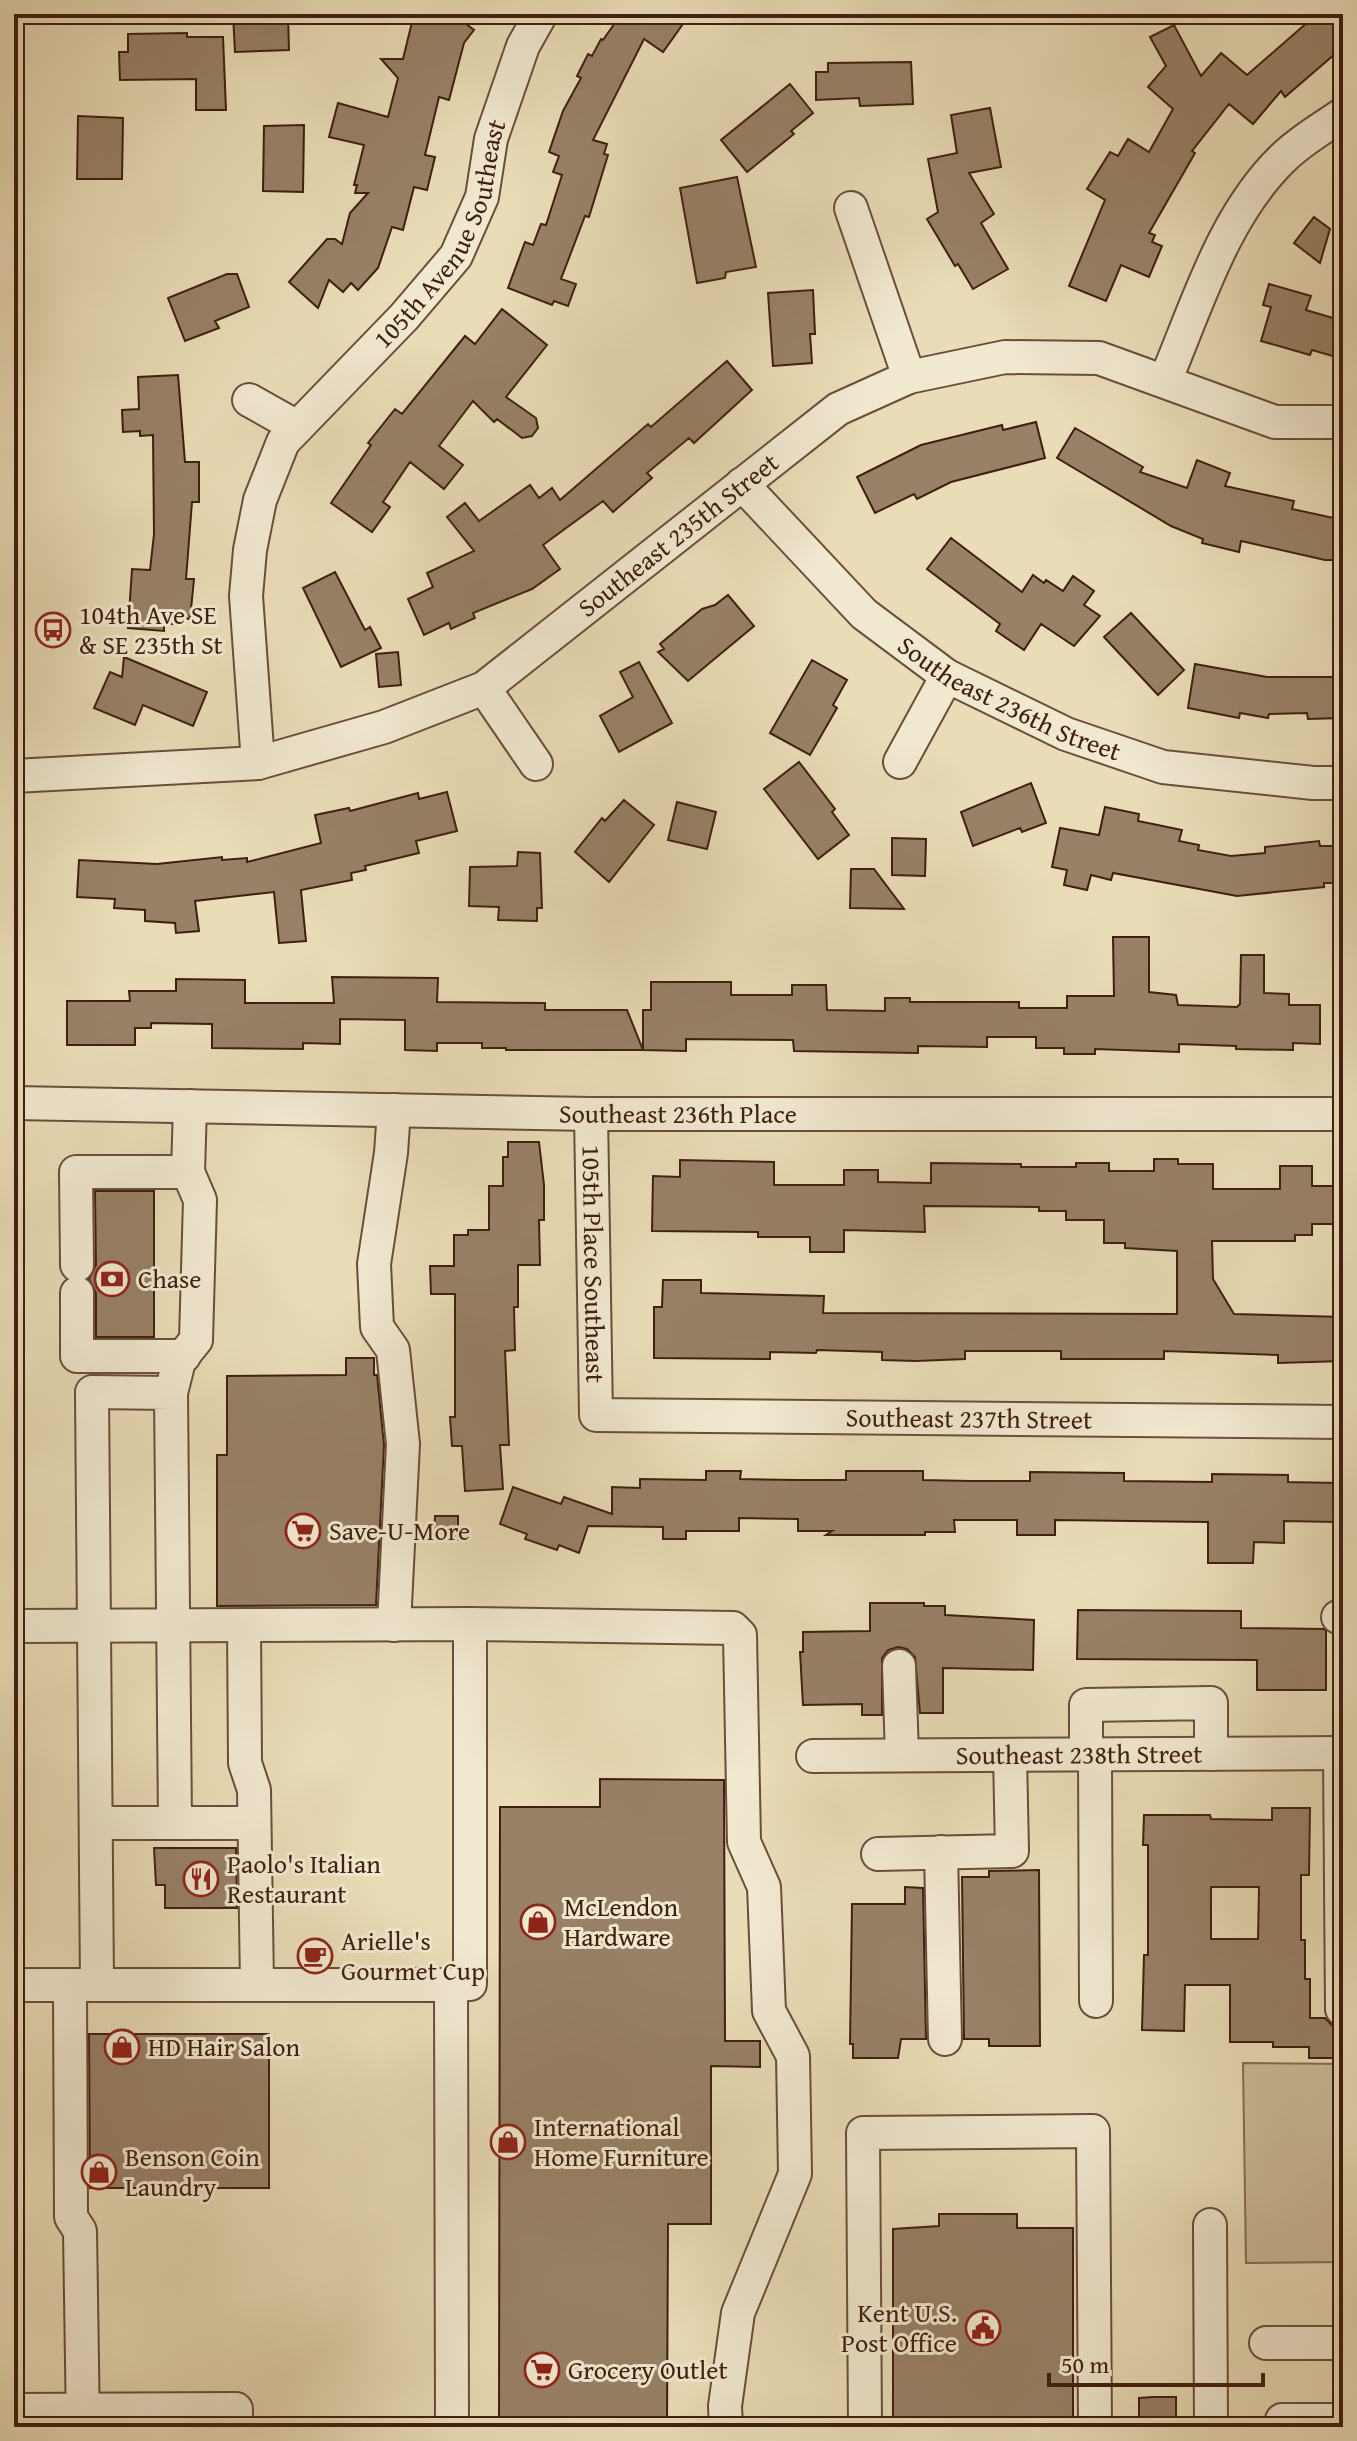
<svg xmlns="http://www.w3.org/2000/svg" width="1357" height="2441" font-family="'Gentium Book Plus',serif">
  <rect width="100%" height="100%" fill="#e9dcb7"/>
  <filter id="stains"><feTurbulence type="fractalNoise" baseFrequency=".0025" numOctaves="4"/><feColorMatrix values="0 0 0 0 .2 0 0 0 0 .09 0 0 0 0 .02 0 0 0 .5 -.17"/></filter>
  <radialGradient id="worn" r=".72"><stop offset=".6" stop-color="#630" stop-opacity="0"/><stop offset="1" stop-color="#630" stop-opacity=".3"/></radialGradient>
  <!-- green -->
  <path fill="#ccbc9b" stroke="#866e56" stroke-width="2" d="M1243 2063 1343 2064V2262L1246 2263Z"/>
  <!-- building -->
  <path fill="#988167" stroke="#401f11" stroke-width="2" fill-rule="evenodd" d="M233 14H288L289 50 235 52Z
    M414 14H453L474 30 464 43 449 100 439 97 425 155 435 157 427 190 414 187 403 230 392 227 378 268 358 290 351 283 343 292 329 280 318 308 289 282 327 239H335L342 244 350 213 368 193H355L357 185H354L364 145 329 137 338 103 388 117 398 78 381 59H403Z
    M609 14H690L663 52 644 39 593 140 607 144 604 154 608 155 589 217 585 216 561 279 576 284 568 306 554 301 552 305 508 288 525 242 533 245 541 224 546 225 562 175 553 172 559 156 549 152 563 111 581 78 577 76 588 54 592 56 601 39 603 40 617 20Z
    M1317 14H1332L1343 27V47L1285 97 1281 91 1253 124 1229 104 1192 151 1195 153 1149 233 1155 235 1152 242 1162 246 1149 277 1121 265 1106 301 1069 286 1105 200 1087 189 1110 152 1118 156 1128 139 1149 152 1173 109 1148 87 1166 66 1150 37 1174 25 1201 76 1221 53 1247 75Z
    M187 33V37H223L226 110H196V79L120 80 119 52H128V34Z
    M911 62 913 104 860 106 859 98 816 100V72H828V63Z
    M790 84 813 113 791 131 794 134 747 172 721 140Z
    M990 108 1001 167 969 173 994 214 981 223 1008 269 973 289 958 264 955 266 927 219 938 212 928 159 957 153 951 115Z
    M78 116 123 118 122 179H77Z
    M304 125 303 192 263 191 264 126Z
    M737 177 756 267 726 272 725 278 697 283 680 188Z
    M1314 217 1330 229 1320 263 1294 243Z
    M227 274H237L249 307 215 321 219 328 185 341 168 298Z
    M1269 284 1311 296 1306 310 1343 321V359L1312 350 1310 355 1261 341 1271 307 1263 305Z
    M813 290 815 334H810L812 363 773 366 768 293Z
    M502 309 547 345 506 397 536 418 538 428 532 436 522 438 497 419 494 422 473 401 439 446 463 465 444 489 410 462 383 502 390 507 372 532 331 503 371 445 368 443 395 409 402 414 465 336 475 344Z
    M727 361 752 390 694 443 689 438 647 473 652 478 613 512 603 501 543 545 560 569 532 589 473 613 475 618 451 629 449 623 424 635 408 599 433 587 427 573 474 551 447 517 465 503 479 521 530 485 539 498 552 488 560 500 648 424 651 427Z
    M178 375 185 462H199V502H192L186 579H194L190 619 183 618 182 625 164 623V631L128 628 132 569 150 570 154 534 153 435 140 436V431L123 432 122 410 139 409 138 377Z
    M1036 422 1045 458 951 482 917 499 914 494 875 513 857 477 921 445 1002 425 1003 430Z
    M1075 428 1143 467 1140 472 1187 488 1197 460 1230 473 1225 486 1294 501 1292 509 1343 520V560H1325L1241 541 1239 552 1202 543 1203 539 1171 526 1057 458Z
    M951 538 1022 592 1033 575 1044 583 1046 580 1063 591 1073 576 1094 591 1084 605 1100 616 1074 646 1041 624 1024 650 996 631 1000 624 927 569Z
    M335 572 365 630 370 627 381 648 341 667 303 588Z
    M728 595 754 626 688 681 658 652 664 649 660 644 702 609 715 605Z
    M1131 613 1184 670 1158 695 1104 637Z
    M398 652 401 685 379 687 376 654Z
    M124 657 207 692 193 726 143 705 135 725 94 708 110 672 122 677Z
    M812 660 847 680 833 705 837 708 810 755 770 733Z
    M639 662 672 723 619 752 600 716 633 697 620 672Z
    M1195 664 1267 677H1343V718L1308 719 1307 713 1269 714 1268 718 1240 713 1239 718 1188 708Z
    M799 762 835 809 832 812 849 835 818 859 764 789Z
    M1031 783 1046 823 1022 832 1020 828 973 846 961 812Z
    M447 792 457 831 416 841 419 853 365 866 366 870 351 873 352 880 301 890 306 941 279 943 274 892 195 901 199 931 176 933 175 923 145 921V910L114 908 115 899 77 897 79 860 157 864 222 857V860L247 858V862L321 843 315 815 349 808 350 811 418 793 419 799Z
    M624 800 654 825 609 882 575 852 602 818 605 821Z
    M677 802 716 812 707 849 668 840Z
    M1105 807 1139 814 1138 821 1182 830 1179 841 1199 845 1198 850 1231 856 1265 853V847L1319 841 1320 846H1343V883H1324V887L1237 896 1113 873 1111 880 1091 875 1087 890 1064 885 1067 870 1052 867 1060 828 1099 835Z
    M892 838 926 839 925 876 892 875Z
    M518 852 540 853 542 908H537V921L498 920 499 907 469 906 470 867 517 866Z
    M851 869H874L904 909 850 908Z
    M1113 937H1149V992L1176 995 1178 1005 1237 1007 1240 1004 1241 955H1264V993L1289 994V1005H1320V1044L1293 1043V1050L1236 1049V1046L1179 1044V1052L1095 1049V1054H1064V1048H1036V1037H987V1047L918 1046V1053L794 1051 793 1040 686 1039V1051L643 1050V1010H651V982H731V995H792V985H826L827 1010 885 1011V998H910V1002H1019V1008H1067V996H1114Z
    M332 977 438 978 437 1002 545 1003V1010H627L643 1050H506V1048H482V1043H437V1051L405 1050V1020L340 1019V1044L303 1043V1049L212 1048V1024L151 1023V1028H135V1045H67V1001H130L129 991H176V979L245 980V1003H334Z
    M508 1142H539L544 1185V1220H539L540 1265H518V1307H514L515 1350 505 1351 509 1445H500L503 1489 465 1491 462 1446H452L450 1417H455V1294H431L430 1266H454V1235H468V1230H489V1186H503V1157H508Z
    M1154 1159H1178V1164H1213V1189H1280V1166H1312V1186H1343V1224H1312V1235H1295V1241H1212L1213 1279 1234 1314 1343 1317V1361L1278 1363V1355L1164 1351V1359H1061V1351H965V1359L916 1361 882 1360V1352L817 1350 816 1353 770 1352V1359L654 1358V1307H662L663 1280H701V1293L824 1296 823 1313 1177 1314V1251L1125 1248V1243H1104V1220H1066V1211H1039V1207L924 1206 925 1232 844 1230V1252H810V1237H758V1232L652 1231 653 1176 680 1177V1160L774 1162V1185H844V1170H878V1182L931 1183V1163L1021 1164V1167H1076V1163H1109V1171H1154Z
    M95 1191H154V1337H96V1293L89 1279 96 1265Z
    M346 1358H374V1375H377L384 1445 376 1605 217 1606V1455H227V1376L346 1375Z
    M706 1471H741L740 1479 798 1480H846V1471H923V1480L970 1481H1030V1472L1124 1473V1481L1212 1482V1474L1288 1475V1482L1337 1483 1336 1522 1284 1521V1543L1254 1542 1253 1563H1208V1522L1055 1520V1535H1017V1520H954L955 1532H925V1535H826L832 1531H798V1519L739 1518V1531H686V1539H663V1527L588 1526 579 1553 559 1545 557 1550 525 1539 527 1534 500 1524 513 1487 561 1504 564 1497 612 1514V1487L640 1488V1479L706 1480Z
    M435 1516H458V1540L434 1539Z
    M870 1603H924V1606H945V1615L1034 1620 1033 1670 943 1668V1713H920L915 1657 907 1649 898 1647 888 1650 882 1658V1715H862V1704L803 1705 800 1652H803V1632L870 1631Z
    M1078 1610 1241 1611V1628L1324 1629 1326 1631V1690H1257V1660L1077 1659Z
    M600 1779 724 1780 725 2041H760V2067L711 2066V2224H668L667 2427H499L500 1807H600Z
    M1272 1808H1310L1309 1875H1301V1940H1305V1979H1310V2018H1325L1332 2025 1343 2028V2058H1309V2047H1273V2042H1230V1985H1185L1184 2031 1142 2030 1144 1955H1148V1845H1143L1144 1815H1210L1211 1819 1272 1820ZM1211 1887H1259L1258 1939H1211Z
    M154 1848H236L237 1908H165V1885H156Z
    M1039 1870 1040 2046H989V2039H964L962 1877H989V1871Z
    M905 1887 923 1888 926 2039H901L898 2058H853V2044H850L852 1904H905Z
    M89 2034H269V2188H90Z
    M939 2214H1017V2228H1073V2427H893V2229L939 2226Z
    M1153 2397H1176V2427H1139V2398Z"/>
  <g fill="none" stroke-linecap="round" stroke-linejoin="round">
    <!-- minor casing -->
    <g stroke="#6a4e3a" stroke-width="36">
      <g id="minor">
        <path d="M851 208 909 377"/>
        <path d="M1165 381C1197 306 1223 216 1283 158 1300 141 1323 128 1343 114"/>
        <path d="M249 400 297 427"/>
        <path id="s1" d="M742 484 864 614 947 676 1066 734 1163 767 1313 783H1343"/>
        <path d="M484 688 536 764"/>
        <path d="M900 762 947 676"/>
        <path id="s2" d="M258 763 246 596 250 550 260 500 283 442 404 317 456 256 482 197 491 139 523 46 541 14"/>
        <path id="s3" d="M14 776 258 763 384 727 484 688 838 409 909 377 1005 357 1099 358 1275 422H1343"/>
        <path id="s4" d="M14 1103 591 1114H1343"/>
        <path id="s5" d="M591 1114 596 1415 1343 1422"/>
        <path d="M77 1265 76 1172H188"/>
        <path d="M77 1293V1356H184"/>
        <path d="M171 1393 179 1361 196 1340 200 1200 188 1172 190 1106"/>
        <path d="M1338 1617H1343"/>
        <path d="M470 1624 733 1628 740 1635 744 1842 764 1887 769 2011 793 2056 795 2174 738 2313 725 2406 726 2427"/>
        <path d="M244 1625 245 1763 254 1790 257 1985"/>
        <path d="M394 1625 403 1444 393 1350 377 1327 374 1264 391 1153 394 1110"/>
        <path d="M14 1626 470 1624V1984L451 1985"/>
        <path d="M899 1666 902 1755"/>
        <path d="M1340 1753 1342 2009"/>
        <path d="M1086 1754V1705L1211 1703V1754"/>
        <path d="M1095 1754 1096 2001"/>
        <path id="s6" d="M813 1756 1343 1753"/>
        <path d="M96 1823H254"/>
        <path d="M941 1852 945 2039"/>
        <path d="M878 1854 1012 1851 1010 1755"/>
        <path d="M14 1985H451L452 2427"/>
        <path d="M70 1985 71 2217 80 2231 83 2427"/>
        <path d="M97 1985 92 1392 171 1393 175 1823"/>
        <path d="M1210 2225 1211 2427"/>
        <path d="M1266 2343H1343"/>
        <path d="M14 2410 236 2409V2427"/>
        <path d="M1282 2420H1343"/>
        <path d="M865 2427 863 2133 1093 2131 1095 2427"/>
      </g>
    </g>
    <!-- minor -->
    <use href="#minor" stroke="#f1e8d0" stroke-width="32"/>
  </g>
  <!-- icons -->
  <defs>
    <g id="bus-ring" transform="scale(1.8)"><circle r="9.5" fill="#f1e8d0" stroke="#8f2418" stroke-width="1.5"/><path d="M-5-6H5V4H4V6H2V4H-2V6H-4V4H-5ZM-3.5-4V0h7V-4ZM-3.5 1.2v1.5H-2V1.2ZM2 1.2v1.5H3.5V1.2Z" fill="#8f2418"/></g>
    <g id="bank-ring" transform="scale(1.8)"><circle r="9.5" fill="#f1e8d0" stroke="#8f2418" stroke-width="1.5"/><path d="M-6-4H6V4H-6ZM0-2.3a2.3 2.3 0 1 0 0 4.6a2.3 2.3 0 1 0 0-4.6Z" fill="#8f2418"/></g>
    <g id="supermarket-ring" transform="scale(1.8)"><circle r="9.5" fill="#f1e8d0" stroke="#8f2418" stroke-width="1.5"/><path d="M-6-5.5h2.5l.6 2H6L4.5 2H-2.5L-4.4-4H-6ZM-1.5 3.2a1.3 1.3 0 1 0 .1 0ZM3 3.2a1.3 1.3 0 1 0 .1 0Z" fill="#8f2418"/></g>
    <g id="restaurant-ring" transform="scale(1.8)"><circle r="9.5" fill="#f1e8d0" stroke="#8f2418" stroke-width="1.5"/><path d="M-5-6h1v4h1v-4h1v4h1v-4h1v5L-1.5 .5V6h-2V.5L-5-1ZM5-6V6H3V1.5H1.5Q1.5-4 5-6Z" fill="#8f2418"/></g>
    <g id="shop-ring" transform="scale(1.8)"><circle r="9.5" fill="#f1e8d0" stroke="#8f2418" stroke-width="1.5"/><path d="M-5-2.5h2.3a2.7 3.5 0 0 1 5.4 0H5L5.5 6h-11ZM-1.5-2.5h3a1.5 2.3 0 0 0-3 0Z" fill="#8f2418"/></g>
    <g id="cafe-ring" transform="scale(1.8)"><circle r="9.5" fill="#f1e8d0" stroke="#8f2418" stroke-width="1.5"/><path d="M-5.5-4.5H6V0H3Q3 3.5 0 3.5H-2.5Q-5.5 3.5-5.5 0ZM3-3.2v2h1.7v-2ZM-6 4.5H4V6H-6Z" fill="#8f2418"/></g>
    <g id="civic-ring" transform="scale(1.8)"><circle r="9.5" fill="#f1e8d0" stroke="#8f2418" stroke-width="1.5"/><path d="M-.6-6.5H3V-4.5H.6V-3L4-1V1h2V6H-6V1h2V-1L-.6-3ZM-1.2 2.5V6h2.4V2.5Z" fill="#8f2418"/></g>
  </defs>
  <g fill-rule="evenodd">
    <use href="#bus-ring" x="53" y="630"/>
    <use href="#bank-ring" x="112" y="1279"/>
    <use href="#supermarket-ring" x="303" y="1531"/>
    <use href="#restaurant-ring" x="201" y="1879"/>
    <use href="#shop-ring" x="538" y="1922"/>
    <use href="#cafe-ring" x="315" y="1956"/>
    <use href="#shop-ring" x="122" y="2047"/>
    <use href="#shop-ring" x="508" y="2142"/>
    <use href="#shop-ring" x="99" y="2172"/>
    <use href="#civic-ring" x="983" y="2328"/>
    <use href="#supermarket-ring" x="542" y="2370"/>
  </g>
  <g text-anchor="middle" stroke-width="6" stroke-linejoin="round" paint-order="stroke">
    <!-- street labels -->
    <g font-size="26" fill="#401f11" stroke="#f1e8d0">
      <text dy="9" stroke="none"><textPath href="#s2" startOffset="594">105th Avenue Southeast</textPath></text>
      <text dy="9" stroke="none"><textPath href="#s3" startOffset="730">Southeast 235th Street</textPath></text>
      <text dy="9" stroke="none"><textPath href="#s1" startOffset="348">Southeast 236th Street</textPath></text>
      <text dy="9" stroke="none"><textPath href="#s4" startOffset="664">Southeast 236th Place</textPath></text>
      <text dy="9" stroke="none"><textPath href="#s5" startOffset="150">105th Place Southeast</textPath></text>
      <text dy="9" stroke="none"><textPath href="#s5" startOffset="674">Southeast 237th Street</textPath></text>
      <text dy="9" stroke="none"><textPath href="#s6" startOffset="266">Southeast 238th Street</textPath></text>
    </g>
    <!-- poi labels -->
    <g font-size="26" fill="#401f11" stroke="#f1e8d0" text-anchor="start">
      <text x="79" y="624">104th Ave SE<tspan x="79" dy="30">&amp; SE 235th St</tspan></text>
      <text x="138" y="1288">Chase</text>
      <text x="329" y="1540">Save-U-More</text>
      <text x="227" y="1873">Paolo's Italian<tspan x="227" dy="30">Restaurant</tspan></text>
      <text x="564" y="1916">McLendon<tspan x="564" dy="30">Hardware</tspan></text>
      <text x="341" y="1950">Arielle's<tspan x="341" dy="30">Gourmet Cup</tspan></text>
      <text x="148" y="2056">HD Hair Salon</text>
      <text x="534" y="2136">International<tspan x="534" dy="30">Home Furniture</tspan></text>
      <text x="125" y="2166">Benson Coin<tspan x="125" dy="30">Laundry</tspan></text>
      <text x="957" y="2322" text-anchor="end">Kent U.S.<tspan x="957" dy="30">Post Office</tspan></text>
      <text x="568" y="2379">Grocery Outlet</text>
    </g>
  </g>
  <!-- margin -->
  <rect width="1357" height="2441" fill="none" stroke="#e9dcb7" stroke-width="48"/>
  <rect x="16" y="16" width="1325" height="2409" fill="none" stroke="#401f11" stroke-width="4"/>
  <rect x="24" y="24" width="1309" height="2393" fill="none" stroke="#401f11" stroke-width="2"/>
  <!-- scale -->
  <path d="M1049 2373v12h214v-12" fill="none" stroke="#401f11" stroke-width="4"/>
  <text x="1061" y="2373" font-size="24" fill="#401f11" stroke="#f1e8d0" stroke-width="6" paint-order="stroke">50 m</text>
  <rect width="100%" height="100%" filter="url(#stains)"/>
  <rect width="100%" height="100%" fill="url(#worn)"/>
</svg>
